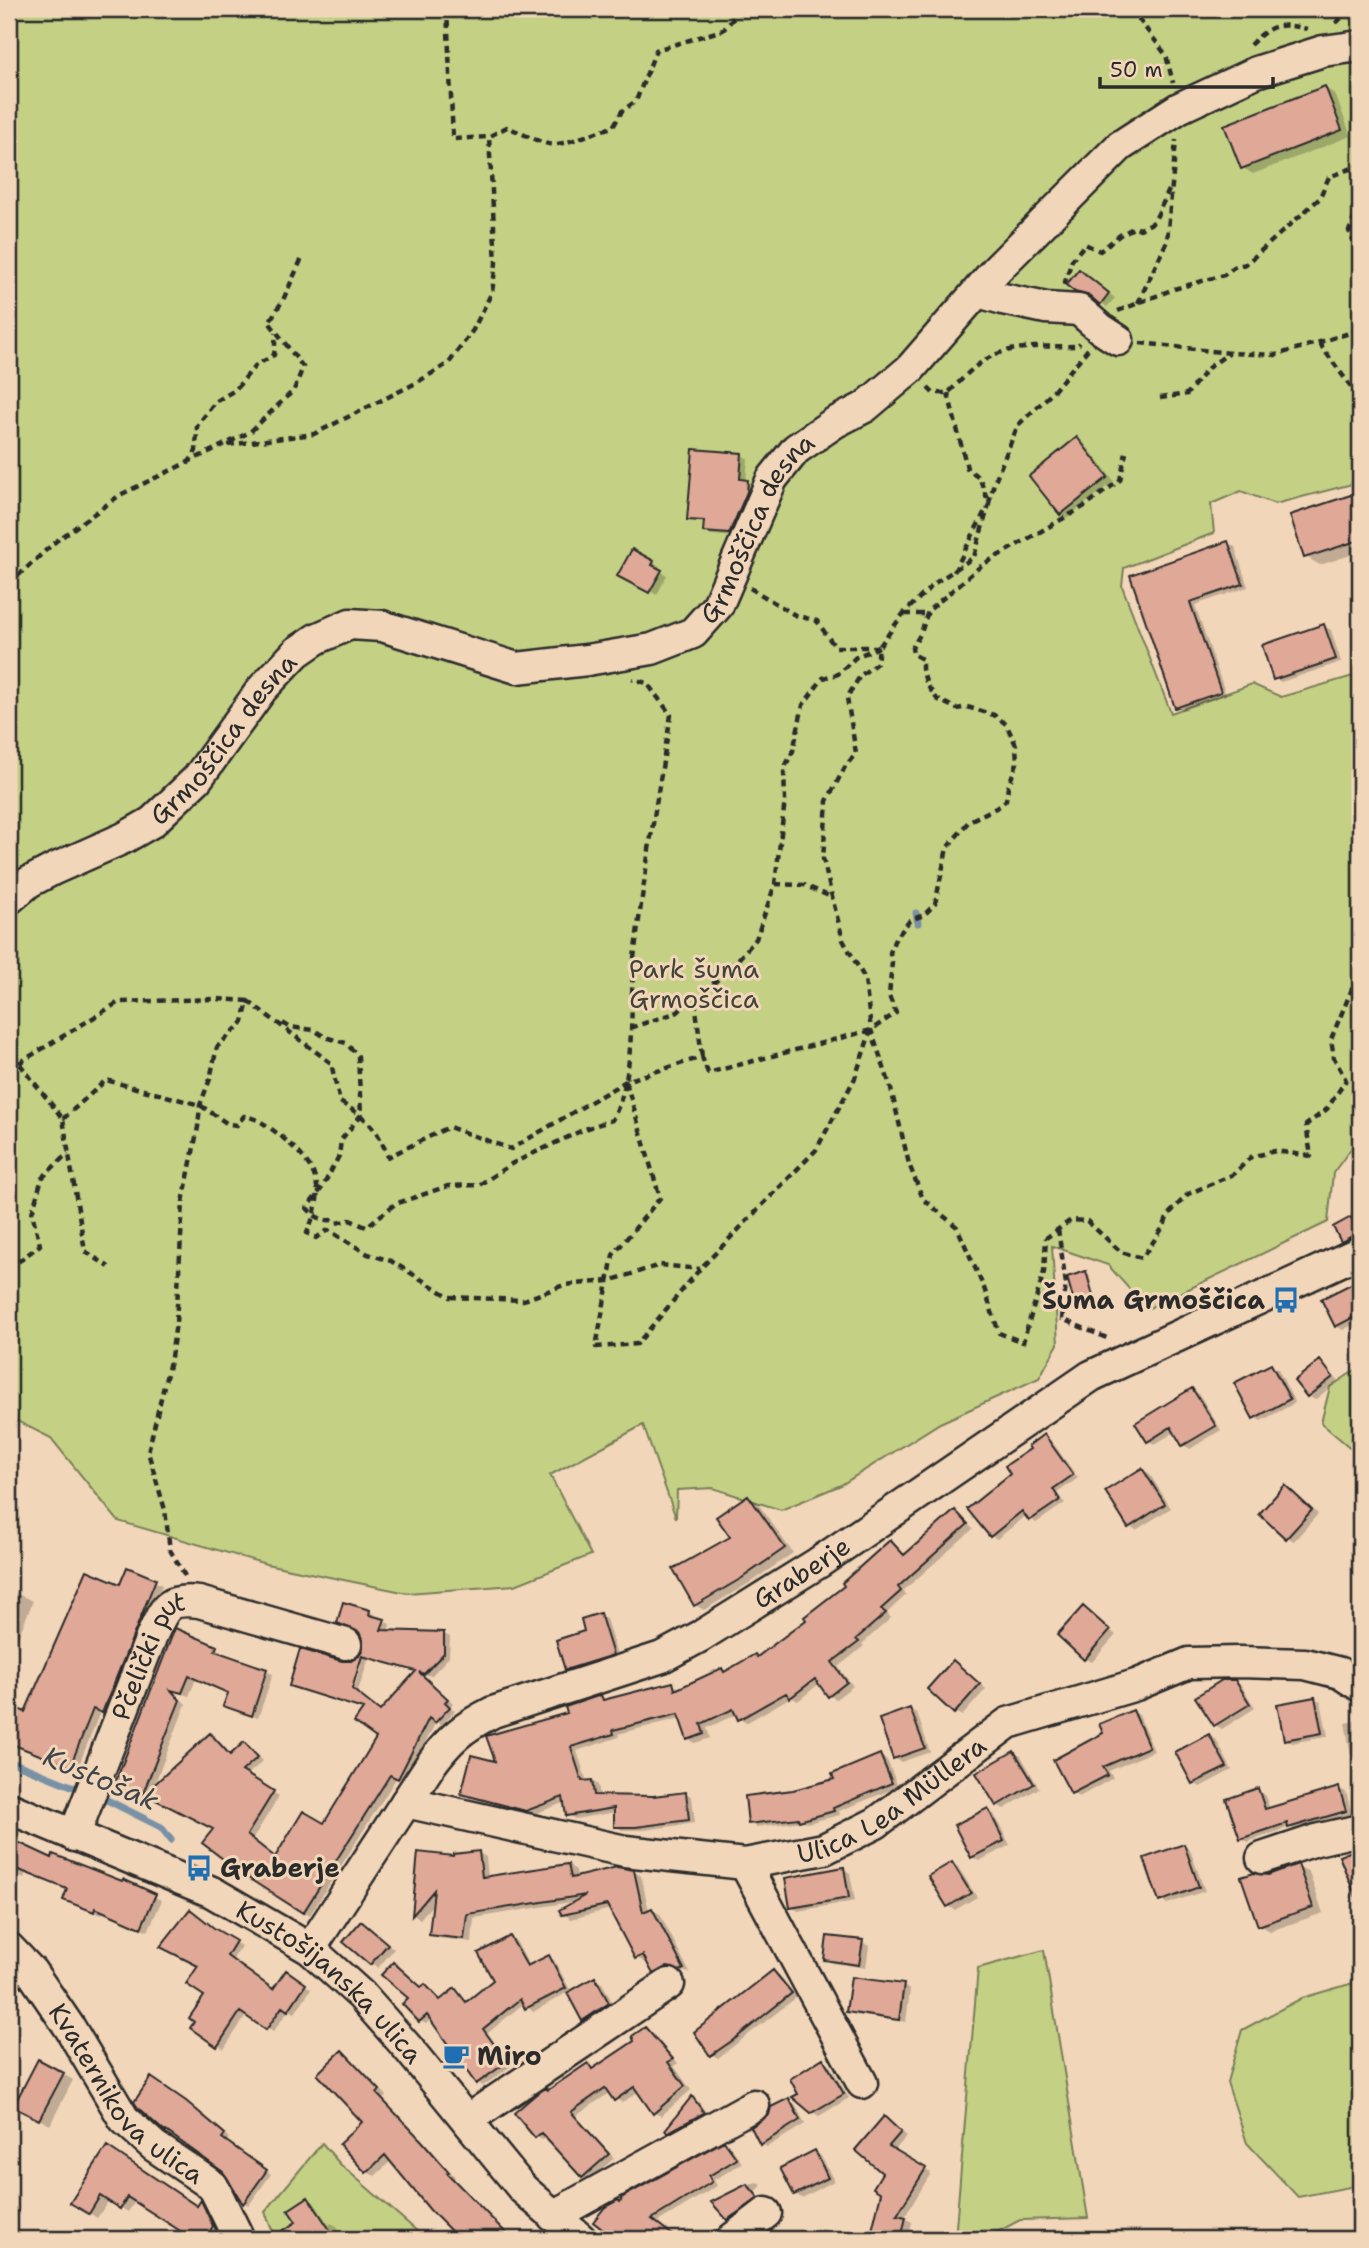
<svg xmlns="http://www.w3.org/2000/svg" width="1369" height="2248" font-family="'Shantell Sans',sans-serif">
  <rect width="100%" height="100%" fill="#f2d6b9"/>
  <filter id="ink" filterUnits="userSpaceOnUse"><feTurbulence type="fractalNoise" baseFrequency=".0143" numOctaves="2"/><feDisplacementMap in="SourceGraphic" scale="14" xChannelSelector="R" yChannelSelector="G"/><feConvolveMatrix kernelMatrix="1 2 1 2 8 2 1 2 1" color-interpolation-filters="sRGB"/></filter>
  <g filter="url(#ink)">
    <!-- green -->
    <path fill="#c4d185" stroke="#787e58" stroke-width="2" d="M9 9H1360V482L1275 504 1241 491 1211 504 1214 533 1124 568 1122 586 1171 713 1252 684 1281 697 1360 674V1139H1358L1333 1173 1328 1222 1147 1309 1108 1265 1052 1246 1058 1344 1039 1378 940 1423 841 1485 781 1510 713 1488 677 1490 676 1518 643 1425 550 1475 591 1555 515 1585 407 1593 266 1564 118 1521 51 1438 9 1417Z
      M1360 1367V1456L1321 1423 1330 1387Z
      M1044 1950 1088 2218 1020 2220 984 2239H955L978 1968Z
      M1360 1981V2185L1298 2197 1247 2143 1227 2082 1242 2030 1302 1998Z
      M322 2143 340 2164 426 2239H276L265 2212Z"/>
    <!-- shadow -->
    <path fill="#0003" fill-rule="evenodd" d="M1325 88 1335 94 1351 136 1253 174 1243 168Z
      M1086 275 1115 298 1107 307 1095 298 1076 291Z
      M1077 439 1084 443 1114 481 1067 518 1061 514Z
      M742 455 748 459 746 482 754 485 736 537 711 535 705 531 706 523 695 522 689 519Z
      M1360 494V552L1320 565 1306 557 1293 516Z
      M1228 543 1235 547 1248 587 1195 605 1226 695 1183 710 1177 706 1132 577Z
      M632 551 660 566 658 570 667 575 657 595 620 575Z
      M1324 626 1331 630 1341 662 1281 682 1275 679Z
      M1351 1219 1360 1234 1345 1242 1342 1240Z
      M1086 1273 1089 1275 1095 1297 1078 1302 1076 1301Z
      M1355 1284 1360 1287V1321L1343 1330 1336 1326Z
      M1320 1362 1326 1366 1338 1381 1315 1400 1308 1396 1296 1381Z
      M1271 1366 1278 1369 1295 1403 1261 1421 1254 1417Z
      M1192 1390 1199 1394 1221 1430 1190 1449 1184 1445 1175 1432 1155 1444 1148 1441Z
      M1044 1436 1050 1439 1078 1478 1057 1493 1065 1503 1036 1523 1027 1515 997 1539 991 1536 970 1509 1013 1474Z
      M1142 1470 1149 1473 1171 1508 1136 1530 1130 1526Z
      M1292 1491 1318 1514 1294 1541 1287 1537Z
      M748 1497 757 1502 793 1553 751 1582 704 1610 695 1605 732 1537Z
      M956 1512 973 1529 903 1591 906 1595 887 1613 891 1618 862 1644 864 1646 838 1667 853 1686 836 1699 830 1696 820 1683 798 1701 791 1697 746 1723 740 1719 737 1714 707 1728 710 1738 695 1743 688 1739 681 1718 618 1734 619 1737 577 1751 587 1782 592 1781 598 1785 600 1797 653 1798 686 1793 692 1797 695 1823 644 1830H622L615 1826 616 1812 575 1819 568 1815 566 1802 534 1814 469 1797 463 1793 497 1763 569 1714 601 1697 607 1701 673 1684 679 1688 722 1670 726 1672 755 1656 759 1658 809 1620 890 1542 906 1556Z
      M128 1569 162 1585 110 1716 100 1712 77 1770 9 1739V1707L26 1715 121 1586Z
      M9 1590 33 1601 9 1660Z
      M344 1604 370 1612 376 1615 375 1618 390 1624 388 1632 444 1634 450 1637 449 1657 431 1676 420 1673 453 1703 450 1707 455 1711 442 1725 436 1722 405 1781 397 1777 310 1915 249 1876 215 1829 150 1796 149 1799 123 1789 176 1631 216 1648 222 1652 221 1655 273 1674 258 1718 225 1706 229 1693 196 1679 189 1696 173 1691 186 1704 153 1788 210 1736 232 1756 245 1744 251 1748 263 1761 246 1776 279 1796 252 1840 276 1858 325 1825 379 1738 365 1710 291 1686 342 1663 351 1662 360 1657 365 1649V1640ZM369 1658 418 1672 381 1712 357 1694ZM358 1663H362L351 1698 348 1697Z
      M1083 1608 1116 1635 1092 1662 1085 1658Z
      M599 1615 606 1619 618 1658 573 1673 567 1669 587 1632Z
      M960 1666 986 1689 962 1716 955 1712Z
      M1234 1681 1241 1685 1255 1708 1222 1729 1215 1725Z
      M1314 1698 1321 1702 1328 1736 1292 1743 1285 1739Z
      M910 1710 917 1713 930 1752 901 1762 894 1758Z
      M1133 1712 1139 1715 1154 1751 1109 1771 1113 1778 1079 1797 1072 1793 1105 1734Z
      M1360 1720V1759H1358L1351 1755 1345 1723Z
      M1209 1736 1216 1739 1232 1770 1200 1787 1194 1783 1178 1753Z
      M1014 1753 1021 1756 1039 1788 1004 1809 997 1805Z
      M880 1756 887 1760 898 1787 839 1811 840 1815 807 1823 803 1821 756 1827 749 1823 793 1792 836 1780Z
      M1339 1789 1346 1792 1352 1814 1296 1831 1290 1827 1248 1842 1242 1838 1257 1790 1264 1794 1270 1809Z
      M987 1810 994 1814 1010 1845 979 1861 972 1857Z
      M9 1841 52 1860 162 1900 148 1931 103 1910 101 1915 72 1904 65 1900 69 1889 26 1873 24 1878 9 1871Z
      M1184 1846 1190 1850 1205 1891 1167 1904 1161 1900Z
      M479 1853 486 1857 488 1878 568 1865 576 1870 577 1879 633 1871 641 1876 649 1911 652 1910 660 1914 690 1973 676 1970 662 1977 654 1972 648 1960 644 1962 637 1958 611 1909 571 1919 563 1914 577 1901 474 1918 472 1942 438 1938 431 1934 434 1903 420 1919 413 1915 420 1854 455 1857Z
      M952 1864 958 1867 977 1897 955 1910 948 1906Z
      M1298 1866 1309 1872 1323 1913 1270 1931 1259 1925 1268 1876Z
      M844 1869 850 1873 855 1901 798 1911 792 1907Z
      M362 1923 394 1949 378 1968 345 1942Z
      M220 1934 241 1946 232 1961 274 1991 293 1976 311 1989 295 2013 289 2010 273 2032 247 2014 224 2049 218 2045 206 1996Z
      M510 1938 516 1941 530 1967 549 1957 554 1960 572 1993 595 1979 602 1983 615 2007 590 2024 584 2020 568 1992 533 2012 524 2003 488 2033 511 2066 483 2086 478 2083 432 2018 426 2024 420 2021 399 1968 422 1988 425 1986 431 1989 441 2001 455 1990 468 2003 495 1980Z
      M862 1942 869 1946 866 1968 832 1963 826 1960Z
      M774 1972 780 1976 797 1997 718 2058 711 2054Z
      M903 1986 910 1990 906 2022 855 2015 848 2012Z
      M646 2029 652 2033 678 2063 674 2066 691 2090 661 2116 655 2113 639 2091 622 2103 609 2093 576 2116 614 2158 589 2181 583 2177 547 2137 543 2140 536 2137 549 2092 588 2065 595 2069 637 2041Z
      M342 2053 350 2057 387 2096 383 2099 429 2147 455 2177 454 2179 513 2239H462L392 2160 375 2176 367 2172 365 2122Z
      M823 2060 829 2064 849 2098 819 2116 812 2112 801 2094Z
      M63 2074 73 2080 50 2125 15 2106Z
      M693 2098 699 2102 709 2117 675 2136 668 2132Z
      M789 2100 795 2104 805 2124 767 2147 761 2144Z
      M192 2106 229 2138 226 2142 271 2174 249 2205 244 2203 225 2171Z
      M890 2122 907 2136 894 2151 931 2173 904 2218 912 2222 908 2239H872L883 2192Z
      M724 2143 731 2147 742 2163 714 2180 717 2186 656 2223 677 2239H618L596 2222 620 2204Z
      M108 2148 198 2207 201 2203 209 2207 221 2232 216 2239H196L136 2200 128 2212 109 2200 97 2218 73 2202Z
      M815 2152 821 2156 834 2181 802 2198 795 2194Z
      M756 2182 762 2185 734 2221 727 2218 714 2203Z
      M308 2199 314 2202 329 2225 331 2223 337 2226 345 2239H280L278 2236 298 2222Z
      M1360 2206V2223L1355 2207Z"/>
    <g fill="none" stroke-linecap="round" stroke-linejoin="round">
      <!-- stream -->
      <path stroke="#7991a6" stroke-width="7" d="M916 913 918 923
        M9 1761 84 1791
        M99 1796 161 1827 171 1840"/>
    </g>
    <!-- building -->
    <path fill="#dfa897" stroke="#2b2b2b" stroke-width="2" fill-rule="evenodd" d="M1325 86 1342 130 1241 169 1224 125Z
      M1079 269 1109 293 1100 305 1090 296 1075 292 1066 285Z
      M1077 437 1108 477 1060 515 1029 476Z
      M693 449 742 453 740 479 748 480 747 492 729 534 703 532 704 521 687 520Z
      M1360 492V540L1304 558 1290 515Z
      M1228 541 1243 584 1190 602 1221 692 1175 708 1130 575Z
      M632 549 654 561 652 565 662 570 649 593 617 576Z
      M1324 624 1336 659 1273 680 1262 645Z
      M1351 1217 1359 1232 1341 1242 1333 1227Z
      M1086 1271 1093 1296 1074 1302 1067 1277Z
      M1355 1282 1360 1292V1314L1335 1327 1321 1299Z
      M1320 1360 1333 1377 1307 1397 1294 1381Z
      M1271 1364 1290 1399 1253 1419 1234 1383Z
      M1192 1388 1216 1426 1182 1446 1171 1427 1147 1442 1135 1423Z
      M1044 1434 1073 1475 1053 1489 1060 1500 1029 1521 1022 1511 990 1537 967 1509 1010 1474 1005 1466 1030 1449 1028 1446Z
      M1142 1468 1165 1504 1128 1528 1105 1491Z
      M1285 1485 1312 1510 1286 1539 1259 1514Z
      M748 1495 785 1548 742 1578 694 1606 673 1569 730 1537 716 1517Z
      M955 1510 968 1524 898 1587 901 1591 881 1609 886 1613 856 1639 859 1642 832 1662 847 1682 828 1697 815 1679 790 1698 786 1693 738 1720 733 1709 701 1724 704 1734 687 1740 678 1714 613 1730 614 1734 571 1747 582 1781 592 1780 594 1795 653 1796 686 1792 689 1820 636 1827H614V1808L566 1816 563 1797 526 1811 461 1794 471 1755 495 1761 486 1736 567 1713 565 1707 601 1695 603 1700 673 1682 675 1690 722 1668 724 1672 755 1654 757 1657 806 1620 804 1617 844 1586 842 1583 890 1540 904 1555Z
      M127 1567 156 1579 102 1713 93 1709 70 1767 9 1743V1705L25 1712 87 1570 120 1584Z
      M343 1602 370 1610 369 1615 385 1619 381 1630 444 1632V1653L424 1674 419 1672 448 1699 445 1702 450 1707 435 1723 429 1718 398 1779 390 1775 303 1913 248 1878 202 1843 213 1829 144 1794 210 1733 230 1755 244 1742 258 1757 242 1771 274 1791 247 1835 275 1857 303 1811 324 1823 376 1738 354 1722 363 1709 289 1686 300 1649 342 1661H351L359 1656 363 1648V1640L359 1632 337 1623ZM362 1656 416 1671 380 1711 352 1689Z
      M1083 1606 1110 1630 1084 1660 1057 1635Z
      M600 1613 613 1655 565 1670 556 1640 584 1631 581 1619Z
      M175 1628 217 1646 215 1651 267 1669 252 1716 223 1706 228 1693 189 1676 182 1693 171 1690 180 1700 142 1796 114 1786Z
      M953 1660 980 1684 954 1714 927 1689Z
      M1222 1680H1235L1250 1704 1214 1726 1195 1697Z
      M1315 1697 1322 1733 1284 1740 1277 1704Z
      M910 1708 925 1748 893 1759 879 1719Z
      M1133 1710 1149 1747 1103 1767 1108 1775 1071 1794 1053 1760 1103 1733 1099 1724Z
      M1209 1734 1227 1767 1192 1784 1175 1752Z
      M1014 1751 1034 1784 996 1806 976 1773Z
      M880 1754 892 1783 833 1808 834 1811 799 1821 798 1818 748 1824 745 1796 793 1790 834 1779 832 1774Z
      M1339 1787 1346 1811 1288 1828 1287 1823 1240 1839 1226 1799 1258 1788 1265 1809Z
      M988 1808 1004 1841 971 1858 954 1825Z
      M9 1838 52 1858 53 1854 122 1881 123 1879 156 1894 141 1928 95 1908 94 1912 63 1900 67 1889 9 1866Z
      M1184 1844 1199 1887 1159 1902 1144 1858Z
      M1360 1848V1907L1339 1856Z
      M479 1851 482 1877 568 1864 571 1878 617 1867 634 1870 643 1912 652 1908 684 1969 680 1971 667 1967 653 1974 643 1955 635 1959 607 1905 562 1915 559 1910 586 1895 467 1914 464 1939 429 1935 434 1890 412 1916 418 1852 453 1856V1854Z
      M952 1862 971 1893 947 1907 928 1876Z
      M1298 1864 1313 1907 1258 1926 1241 1877 1254 1873 1268 1875Z
      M844 1867 849 1898 790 1908 785 1878Z
      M190 1909 214 1928 236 1941 227 1956 273 1989 286 1970 306 1984 288 2011 282 2007 266 2030 240 2012 217 2047 190 2028 194 2022 189 2018 204 1996 186 1984 198 1966 160 1947Z
      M361 1921 388 1944 370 1965 343 1942Z
      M510 1936 527 1966 549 1955 566 1988 525 2009 520 1999 483 2029 507 2062 476 2084 427 2015 419 2022 402 2004 408 1998 381 1975 393 1962 421 1987 425 1984 440 2000 455 1988 466 2002 493 1980 478 1953Z
      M827 1936 863 1940 859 1965 824 1960Z
      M773 1970 792 1993 736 2038 710 2056 694 2032Z
      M595 1977 609 2003 582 2021 567 1993Z
      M851 1977 904 1984 899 2020 846 2012Z
      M645 2027 673 2059 668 2062 685 2086 653 2114 634 2087 614 2101 605 2088 571 2112 609 2154 582 2178 541 2133 535 2138 514 2113 535 2095 546 2088 548 2090 588 2063 592 2069 634 2041 632 2036Z
      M342 2050 380 2090 377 2094 422 2141 449 2172 447 2173 512 2239H459L430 2210 385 2155 366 2173 339 2144 362 2122 317 2074Z
      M823 2058 844 2094 811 2113 792 2097 798 2094 790 2079Z
      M38 2059 64 2073 39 2120 13 2107Z
      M151 2077 186 2101 225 2134 222 2138 267 2170 243 2204 223 2172 166 2131 165 2132 138 2108 134 2102Z
      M692 2096 704 2113 667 2133 665 2130Z
      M789 2098 800 2120 760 2145 751 2127 769 2115 771 2107Z
      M884 2116 901 2132 889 2146 926 2168 897 2215 906 2217 901 2239H870L881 2193 873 2188 882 2173 855 2150Z
      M724 2141 737 2159 709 2176 712 2182 652 2219 678 2239H615L593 2222 605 2207 618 2200 620 2202 623 2197Z
      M107 2146 197 2206 201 2200 213 2226 205 2239H193L127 2197 120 2209 100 2196 89 2214 70 2203Z
      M815 2150 828 2178 794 2195 780 2168Z
      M747 2184 759 2198 727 2220 711 2202Z
      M308 2197 336 2239H270L296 2222 288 2210Z"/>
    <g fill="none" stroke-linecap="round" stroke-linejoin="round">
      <!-- minor casing -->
      <g stroke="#2b2b2b" stroke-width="35">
        <g id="minor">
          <path d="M978 292 1003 299 1046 308 1079 310 1101 329 1118 340"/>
          <path id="s1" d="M9 899 29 882 54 869 124 838 152 822 197 779 262 689 297 652 316 639 350 624 382 626 517 668 587 660 652 649 693 633 718 605 772 479 796 449 834 423 865 407 910 369 996 270 1120 146 1179 108 1256 72 1323 51 1360 46"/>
          <path id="s2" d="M406 1802 625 1851 745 1864 824 1849 876 1823 1008 1723 1136 1685 1189 1663 1240 1662 1305 1664 1340 1673 1360 1686"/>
          <path id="s3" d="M9 1808 212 1892 310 1949 361 1995 407 2047 523 2189 581 2239"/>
          <path id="s4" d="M74 1836 152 1635C165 1608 166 1598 199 1602L346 1644"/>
          <path d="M1262 1858 1316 1840 1360 1830"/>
          <path d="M745 1864 862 2083"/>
          <path id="s5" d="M9 1948 31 1971 70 2028 124 2119 154 2146 213 2186 239 2239"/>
          <path id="s6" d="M310 1949 429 1767C449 1739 463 1727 493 1712L662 1657 701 1636 818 1563 1091 1376 1360 1252"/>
          <path d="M467 2120 669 1984"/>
          <path d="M553 2216 754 2105"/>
          <path d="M732 2239 766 2213"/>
        </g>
      </g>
      <!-- path -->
      <path stroke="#2b2b2b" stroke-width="4.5" stroke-dasharray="7 5" stroke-linecap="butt" d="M447 9 453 139 488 137 507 127C520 132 535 141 549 144 567 146 594 131 613 127L622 111 636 101 656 50 723 30 742 9
        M1131 9 1166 55 1173 83
        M1336 23 1351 9
        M1250 45C1270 25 1278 22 1307 29
        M1360 184 1353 209 1360 225
        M1355 216 1349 231 1353 240 1360 242
        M1064 285 1072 260 1085 244 1100 251 1120 235 1135 227 1140 229 1154 222 1169 190
        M1138 303 1167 241 1176 140
        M1118 311 1174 289 1224 275 1234 267 1246 264 1319 199 1329 177 1360 165
        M1140 343 1230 353 1276 355 1360 330
        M1319 343 1360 399
        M928 388 933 393H948C960 382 971 368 985 360 1010 344 1047 347 1076 346L1080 343
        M948 393 967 468 980 479 989 504 974 557 935 583 903 614 879 647 877 663 860 676 847 698 856 753 845 767 827 801 823 859 832 897 843 940 865 979 871 1030 890 1085 909 1164 923 1199 957 1227 984 1288 999 1333 1023 1342 1044 1272 1046 1238 1071 1220 1087 1221 1121 1252 1142 1258 1164 1226 1168 1215 1188 1194 1234 1174 1251 1157 1275 1151 1311 1156 1306 1125 1327 1109 1346 1080 1334 1058 1331 1039 1354 984 1360 955
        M1160 398 1187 394 1208 368 1229 353
        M228 445 314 434 416 383 449 363 473 330 492 292 496 263 489 137
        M188 464 196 451 197 426 215 402 235 390 255 366 274 355 276 333
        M989 503 994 483 1018 425 1051 394 1088 349
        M954 572 985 511
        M9 584 55 542 120 495 250 432 294 390 303 367 269 322 283 300 302 258
        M750 588 795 615 817 621 835 647H877
        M904 614H926
        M775 884 804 885 831 897
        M248 1001 331 1063 340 1102C369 1120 376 1126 388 1157L449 1127 511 1149 626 1081 702 1057 708 1073 871 1030 896 1013 889 996 892 962 890 953 894 941 910 920 924 915 935 904 947 848 969 821 1000 806 1006 800 1008 787 1017 763 1016 745 1006 724 994 715 967 707 957 709 937 699 927 685 922 669V659L913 654 912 648 921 633 928 611 982 565 1085 506 1120 480 1126 453
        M695 1001 702 1057
        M283 1023 289 1027 314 1030 325 1037 346 1043 358 1056 361 1115 341 1140 339 1156 322 1188 307 1208C314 1216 321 1221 332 1220L336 1223 350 1220 366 1227 395 1204 448 1186 479 1185 513 1163 585 1129 612 1120C637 1075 629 1009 634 958 644 877 657 796 671 715L647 683 632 679
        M630 1028 678 1012 687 1003 695 1001 733 965 756 939 775 884 785 800 784 769 793 751 803 705 823 678 838 674 856 657 879 647
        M9 1059 19 1063 63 1119 85 1251 109 1267
        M19 1063 119 1002 216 999 249 1001
        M626 1082 660 1198 613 1255 596 1347 637 1344 700 1269 816 1150 855 1078 871 1030
        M63 1119 106 1080 200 1105 228 1124 237 1125 244 1116C259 1118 270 1128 282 1137 318 1168 327 1187 307 1233L316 1238 328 1230 368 1254 391 1261 450 1297 524 1300 564 1285 609 1281 660 1265 700 1269
        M1058 1229 1066 1284 1062 1319 1109 1339
        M9 1269 40 1245 32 1213 42 1178 68 1153
        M185 1576 170 1550 165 1510 148 1452 171 1357 176 1323 183 1202 198 1127 200 1105 210 1079 217 1047 243 1022 248 1001"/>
      <!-- minor -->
      <use href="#minor" stroke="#f2d6b9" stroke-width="30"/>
    </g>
  </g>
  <!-- icons -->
  <defs>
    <g id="bus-bare" transform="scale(2.1)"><path d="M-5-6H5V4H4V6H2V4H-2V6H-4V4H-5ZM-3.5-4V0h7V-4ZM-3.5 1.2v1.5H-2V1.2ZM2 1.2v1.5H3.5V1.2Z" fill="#1f6fb2" stroke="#f2d6b9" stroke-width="2.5" paint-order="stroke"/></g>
    <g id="cafe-bare" transform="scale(2.1)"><path d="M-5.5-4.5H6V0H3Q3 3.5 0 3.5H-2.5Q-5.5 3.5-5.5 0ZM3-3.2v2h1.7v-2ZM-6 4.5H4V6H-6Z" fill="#1f6fb2" stroke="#f2d6b9" stroke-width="2.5" paint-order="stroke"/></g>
  </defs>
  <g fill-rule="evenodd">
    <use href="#bus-bare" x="1286" y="1300"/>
    <use href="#bus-bare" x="199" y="1868"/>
    <use href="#cafe-bare" x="456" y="2056"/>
  </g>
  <g text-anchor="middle" stroke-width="6" stroke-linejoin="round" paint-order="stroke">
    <!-- street labels -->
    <g font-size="26" fill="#2b2b2b" stroke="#f2d6b9">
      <text dy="9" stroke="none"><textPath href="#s1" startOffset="926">Grmoščica desna</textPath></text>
      <text dy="9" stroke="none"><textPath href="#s1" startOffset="273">Grmoščica desna</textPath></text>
      <text dy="9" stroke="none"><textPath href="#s6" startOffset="644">Graberje</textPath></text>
      <text dy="9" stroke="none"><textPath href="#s4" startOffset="196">Pčelički put</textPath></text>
      <text dy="9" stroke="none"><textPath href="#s2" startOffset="508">Ulica Lea Müllera</textPath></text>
      <text dy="9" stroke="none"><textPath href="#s3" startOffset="369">Kustošijanska ulica</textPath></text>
      <text dy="9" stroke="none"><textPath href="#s5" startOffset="189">Kvaternikova ulica</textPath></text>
    </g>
    <!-- park labels -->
    <g font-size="26" fill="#424438" stroke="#f2d6b9">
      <text x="694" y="978">Park šuma<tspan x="694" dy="30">Grmoščica</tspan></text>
    </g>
    <!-- poi labels -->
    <g font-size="26" font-weight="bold" fill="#2b2b2b" stroke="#f2d6b9" text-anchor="start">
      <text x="1265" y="1309" text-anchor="end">Šuma Grmoščica</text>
      <text x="220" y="1877">Graberje</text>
      <text x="477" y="2065">Miro</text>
    </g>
    <!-- water labels -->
    <g font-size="28" font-style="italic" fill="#3e444a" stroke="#f2d6b9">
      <text transform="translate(101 1778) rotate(23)" y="10">Kustošak</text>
    </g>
  </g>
  <!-- margin -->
  <rect width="1369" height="2248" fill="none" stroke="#f2d6b9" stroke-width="35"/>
  <rect x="18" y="18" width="1334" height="2213" fill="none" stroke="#2b2b2b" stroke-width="2.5" filter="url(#ink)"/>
  <!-- scale -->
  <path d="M1100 77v10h173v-10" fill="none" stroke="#2b2b2b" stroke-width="3.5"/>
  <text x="1110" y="77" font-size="21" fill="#2b2b2b" stroke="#f2d6b9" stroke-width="5" paint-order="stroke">50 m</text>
</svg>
